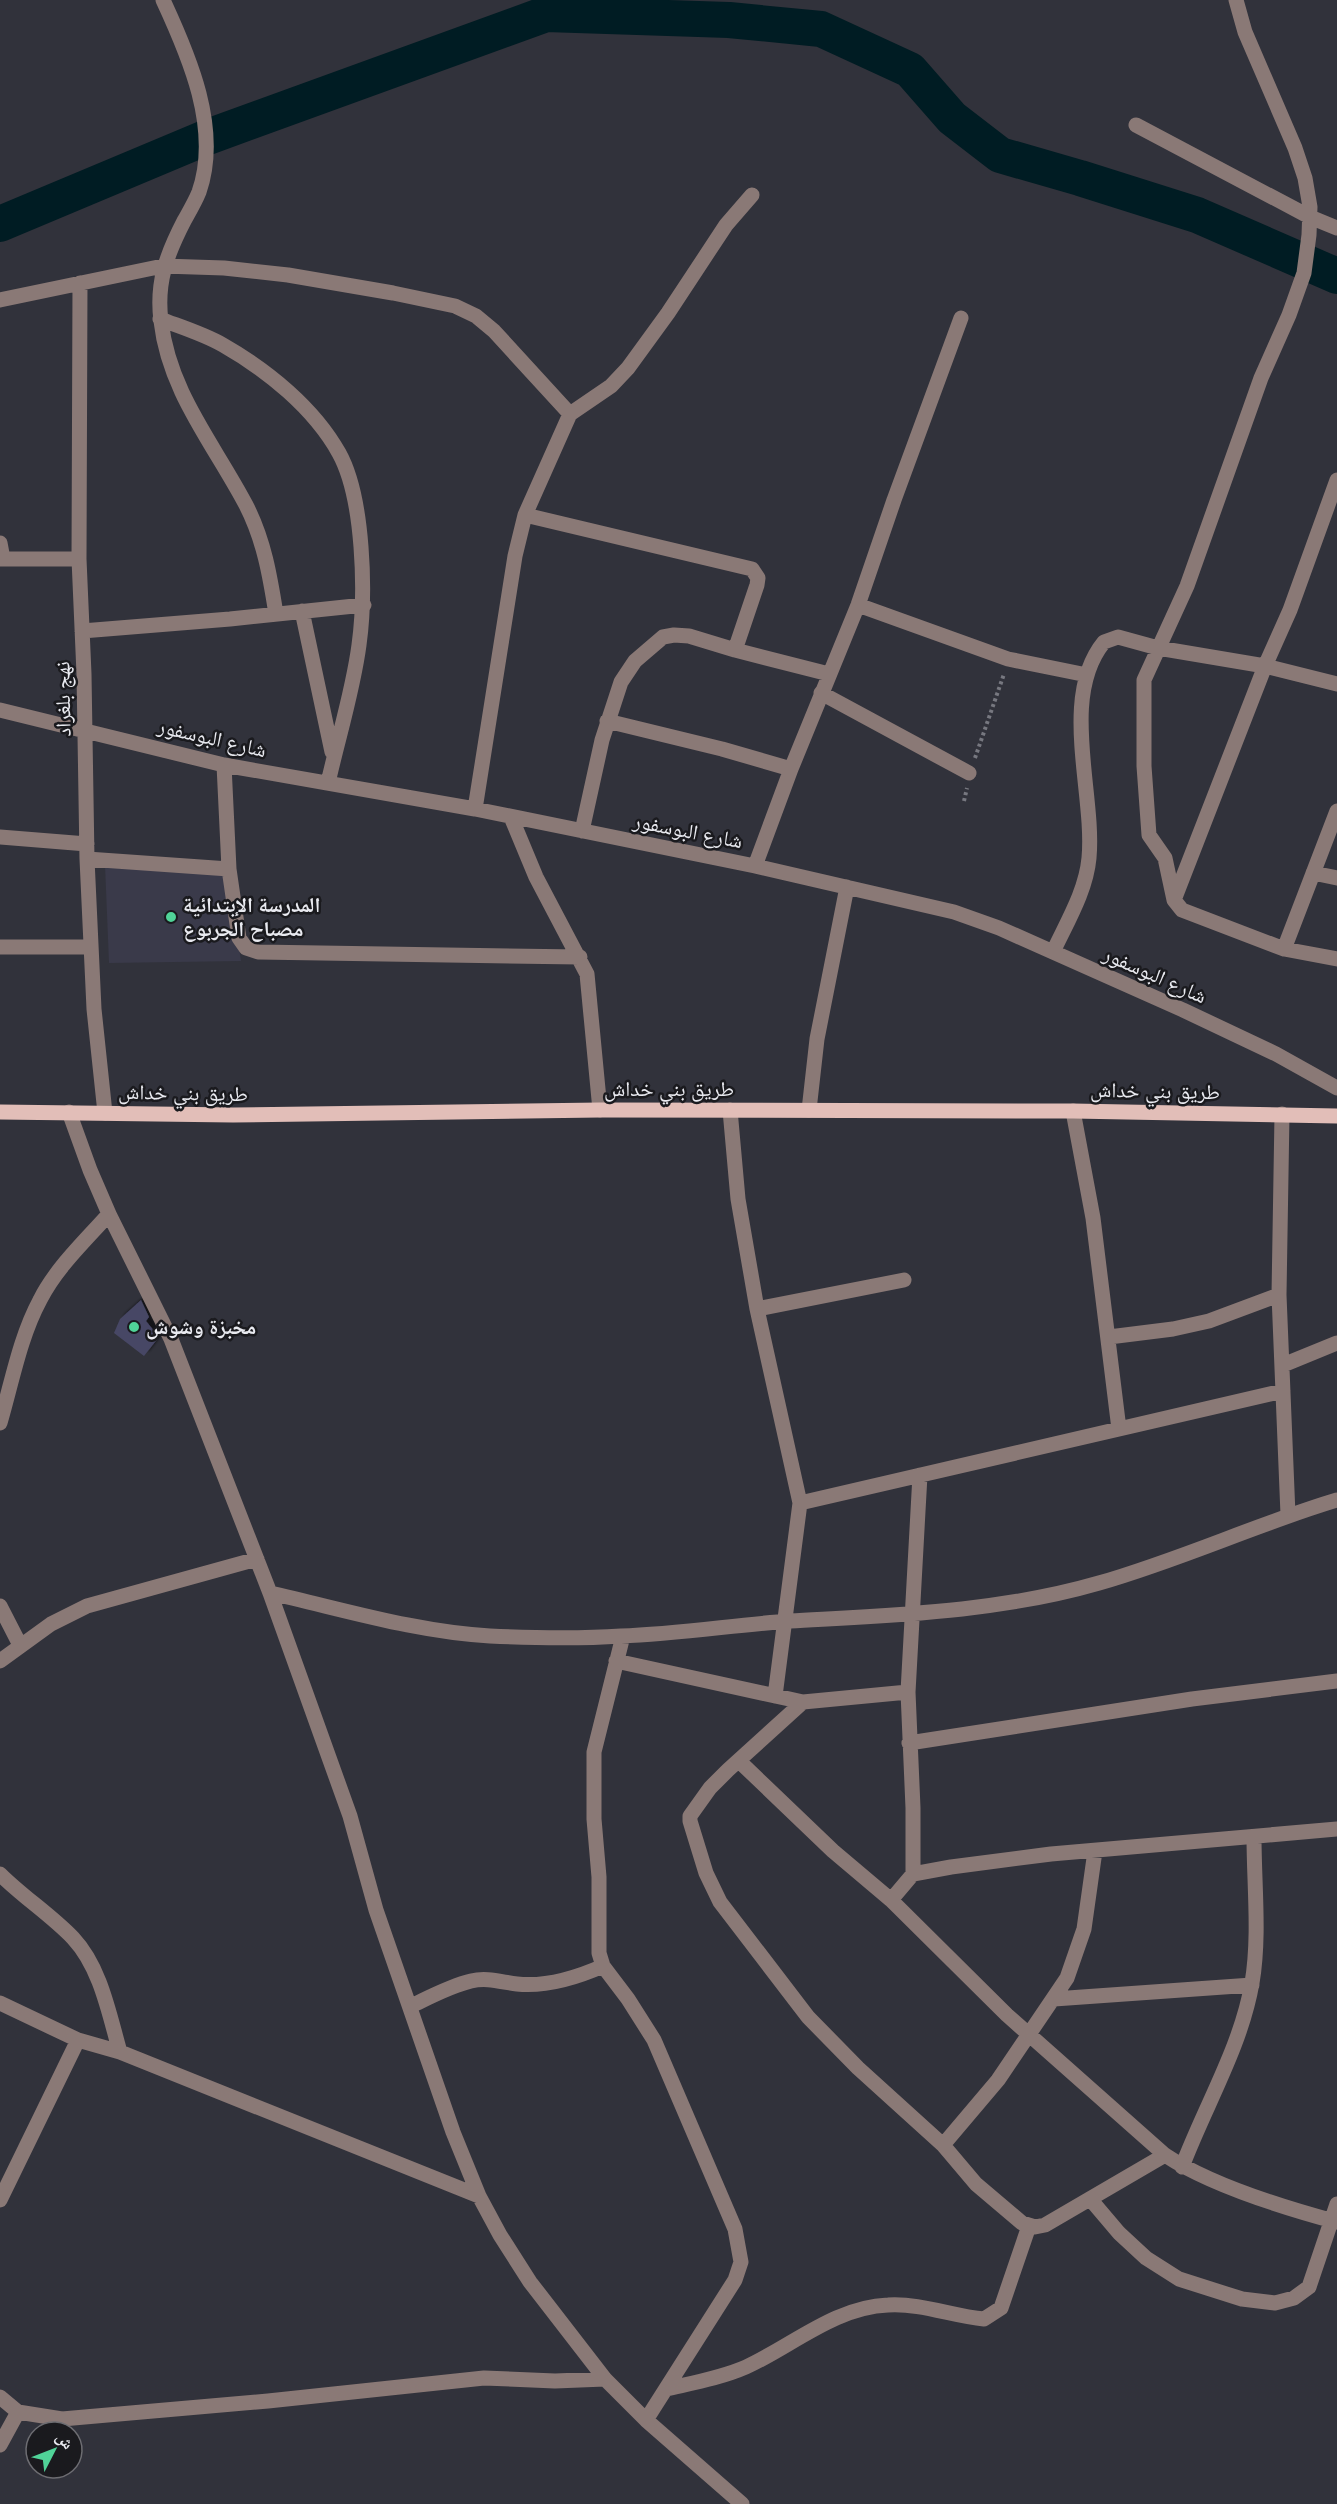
<svg xmlns="http://www.w3.org/2000/svg" width="1337" height="2504" font-family="Lora,'Noto Naskh Arabic',serif">
  <defs>
    <filter id="shadow"><feDropShadow dx="5" dy="-5" stdDeviation="1.5" flood-color="#0009"/></filter>
  </defs>
  <rect width="100%" height="100%" fill="#31323b"/>
  <!-- built -->
  <path fill="#3a3a4a" d="M105 865 228 874 241 961 109 963Z"/>
  <g fill="none" stroke-linecap="round" stroke-linejoin="round">
    <!-- river -->
    <path stroke="#001c23" stroke-width="36" d="M0 224 205 138 546 14 729 20 821 29 910 70 952 118 1000 155 1080 178 1197 215 1337 276"/>
  </g>
  <!-- building -->
  <path fill="#474765" filter="url(#shadow)" d="M141 1300 149 1317 146 1321 159 1337 144 1356 114 1333 120 1319Z"/>
  <g fill="none" stroke-linecap="round" stroke-linejoin="round">
    <!-- path -->
    <path stroke="#777880" stroke-width="4" stroke-dasharray="3 3" stroke-linecap="butt" d="M975 758 1004 674
      M964 801 967 788"/>
    <!-- minor -->
    <path stroke="#8a7976" stroke-width="15" d="M163 0C189 56 221 129 199 192 195 202 189 212 184 221 167 254 156 282 161 321 169 392 214 444 246 505 264 540 270 576 276 614
      M1236 0 1245 32 1295 148 1305 178 1310 207 1309 235 1304 273 1289 315 1261 378 1187 586 1144 680V766L1149 835 1165 858 1174 900 1182 910 1284 949 1337 959
      M1136 125 1310 217 1337 228
      M80 283 79 559 84 674 87 859 94 1009 105 1113
      M0 300 163 266 224 268 288 275 393 293 455 306 476 316 494 331 570 414
      M160 319C181 327 204 334 223 345 267 370 314 408 339 453 364 498 366 594 359 645 353 691 338 738 328 783
      M525 515 752 569 758 578 757 585 735 650
      M0 543 3 559
      M0 559H79
      M858 605 1008 659 1087 675
      M302 611 332 752
      M82 631 230 619 364 605
      M821 693 969 773
      M0 710 224 765 475 809 755 866 954 912 999 928 1183 1010 1276 1054 1337 1088
      M607 721 722 749 791 769
      M224 765 229 869 239 938 246 948 258 952 580 957
      M475 809 515 556 525 515 570 414 611 386 628 368 668 313 726 225 752 195
      M511 817 536 877 587 974 600 1110
      M582 831 602 740 621 682 635 661 663 637 674 635 689 636 735 650 829 674
      M0 837 87 844
      M87 859 229 869
      M755 866 791 769 858 605 894 500 961 318
      M1313 873 1337 878
      M1174 900 1265 666 1290 610 1337 480
      M0 947H91
      M1284 949 1337 811
      M1053 952C1067 922 1086 891 1089 858 1095 793 1059 697 1104 642L1118 637 1158 648 1265 666 1337 684
      M730 1110 738 1199 757 1309 800 1503 775 1696
      M809 1110 817 1039 847 887
      M1073 1111 1093 1218 1119 1429
      M69 1112 90 1170 109 1214 171 1339 270 1593 350 1816 376 1910 453 2132 479 2196 500 2235 530 2282 605 2379 646 2420 742 2504
      M1282 1114 1279 1295 1288 1515
      M757 1309 904 1280
      M1109 1337 1173 1329 1209 1321 1279 1295
      M1283 1365 1337 1343
      M0 1423C12 1382 20 1337 40 1300 56 1268 85 1241 109 1214
      M800 1503 1283 1391
      M270 1593C342 1609 416 1632 490 1636 533 1638 578 1639 621 1636 678 1634 734 1625 790 1621 894 1615 999 1612 1099 1583 1180 1560 1257 1524 1337 1500
      M0 1606 20 1645
      M623 1636 594 1752V1819L599 1877V1953L603 1966 628 1999 654 2040 735 2229 741 2262 735 2280 646 2420
      M0 1661 51 1624 87 1606 257 1559
      M616 1661 803 1702
      M908 1692 803 1702 728 1770 710 1788 690 1816V1821L706 1873 720 1902 808 2017 858 2068 943 2145 976 2184 1022 2223 1035 2227 1045 2225 1165 2155
      M909 1743 1192 1699 1337 1681
      M739 1761 833 1851 891 1900 1007 2015 1165 2155C1210 2185 1285 2208 1337 2222
      M0 1874C23 1897 51 1915 73 1938 101 1968 109 2014 120 2052
      M913 1874V1808L908 1692 920 1475
      M891 1900 913 1874 951 1867 1051 1854 1337 1829
      M1054 1999 1252 1985
      M0 2003 78 2040 120 2052 479 2196
      M411 2006C430 1997 450 1986 471 1981 487 1977 501 1982 517 1984 546 1987 576 1978 603 1966
      M943 2145 998 2080 1067 1978 1084 1929 1095 1851
      M1182 2167C1205 2106 1241 2047 1252 1983 1260 1936 1254 1885 1254 1837
      M0 2200 78 2040
      M1091 2200 1119 2233 1146 2258 1179 2279 1242 2299 1275 2303 1294 2298 1309 2287 1337 2204
      M666 2389C692 2383 721 2378 746 2367 792 2346 835 2307 888 2305 921 2303 952 2316 984 2319L1001 2308 1029 2226
      M0 2397 18 2412 62 2419 268 2401 484 2378 555 2381 605 2379
      M0 2445 18 2412"/>
    <!-- major -->
    <path stroke="#e2beb8" stroke-width="15" d="M0 1112 233 1115 600 1110 1073 1111 1337 1116"/>
  </g>
  <!-- markers -->
  <g fill="#50d398" stroke="#1a1a1e" stroke-width="2">
    <circle cx="171" cy="917" r="6"/>
    <circle cx="134" cy="1327" r="6"/>
  </g>
  <g text-anchor="middle" stroke-width="5" stroke-linejoin="round" paint-order="stroke">
    <!-- street labels -->
    <g font-size="21" fill="#e9eaf0" stroke="#1a1a1e">
      <text transform="translate(63 699) rotate(-91)" y="7">نهج بلغراد</text>
      <text transform="translate(212 738) rotate(13)" y="7">شارع البوسفور</text>
      <text transform="translate(688 831) rotate(11)" y="7">شارع البوسفور</text>
      <text transform="translate(1155 975) rotate(24)" y="7">شارع البوسفور</text>
      <text x="669" y="1096">طريق بني خداش</text>
      <text transform="translate(1155 1091) rotate(1)" y="7">طريق بني خداش</text>
      <text transform="translate(183 1093) rotate(1)" y="7">طريق بني خداش</text>
    </g>
    <!-- poi labels -->
    <g font-size="21" font-weight="bold" fill="#e9eaf0" stroke="#1a1a1e" text-anchor="start">
      <text x="183" y="912">المدرسة الإبتدائية<tspan x="183" dy="24">مصباح الجربوع</tspan></text>
      <text x="146" y="1334">مخبزة وشوش</text>
    </g>
  </g>
  <!-- north arrow -->
  <g transform="translate(54 2450) rotate(48)"><circle r="28" fill="#1a1a1e" stroke="#6d6d72" stroke-width="1.5"/>
  <path d="M0-4.5L10 22L0 15L-10 22Z" fill="#50d398"/>
  <text y="-9" font-size="16" font-weight="bold" text-anchor="middle" fill="#e9eaf0">ش</text>
  </g>
</svg>
